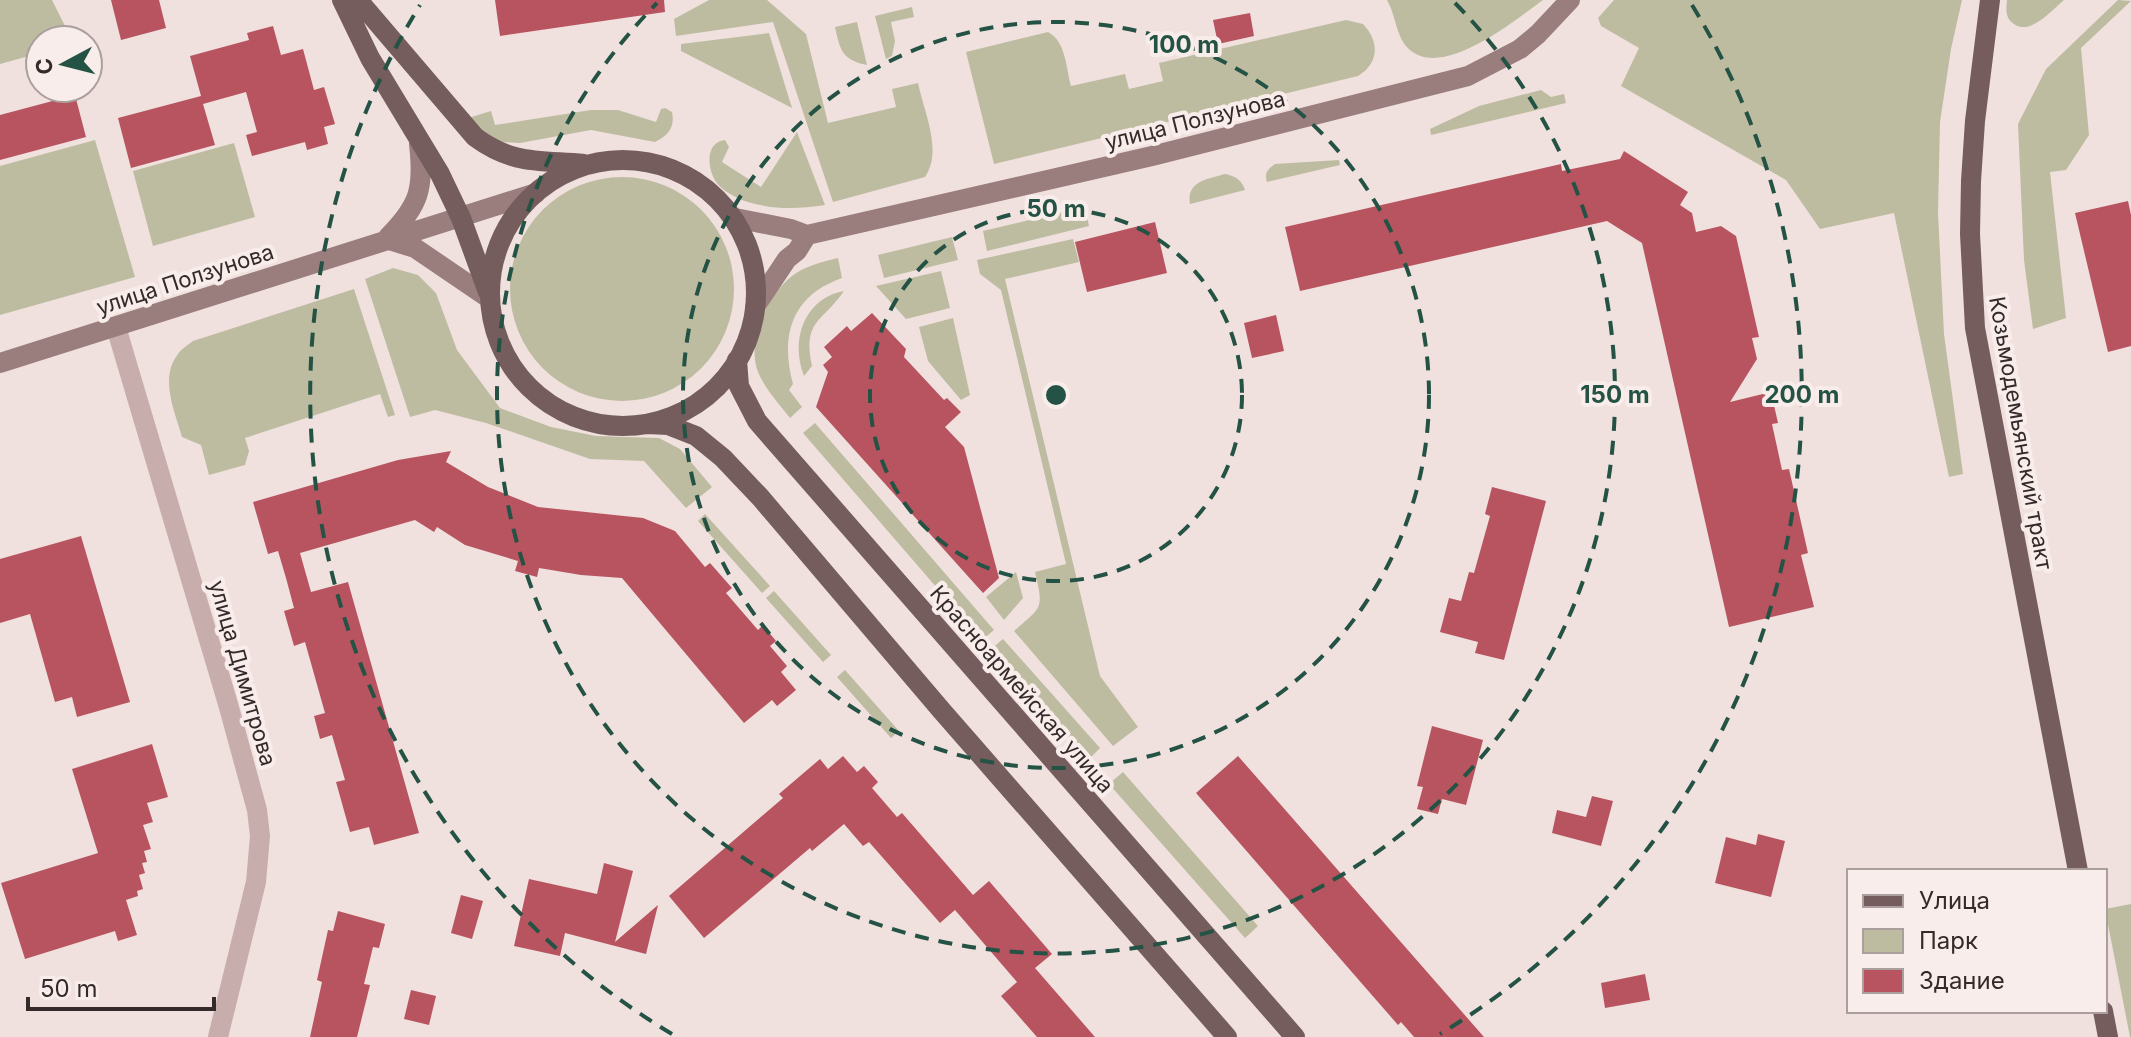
<svg xmlns="http://www.w3.org/2000/svg" width="2131" height="1037" font-family="Inter,sans-serif">
  <rect width="100%" height="100%" fill="#f0e1de"/>
  <!-- green -->
  <path fill="#bdbca0" d="M0 0H52L72 40H40V53L0 64Z
    M709 0H767L806 34 828 123 896 107 892 89 918 83C924 112 943 151 925 177L833 202 773 22 676 36 674 19Z
    M1387 0H1543C1514 21 1444 79 1410 50 1396 39 1396 15 1387 0Z
    M1614 0H1962L1951 49 1940 122 1938 213 1944 334 1963 474 1949 477 1894 213 1820 229 1786 180 1621 86 1639 48 1601 26 1598 18Z
    M2007 0H2064C2052 10 2030 36 2014 24 2005 18 2006 9 2007 0Z
    M2118 0 2131 1 2081 48 2089 135 2066 170 2050 172 2066 318 2033 329 2024 260 2018 124 2046 69Z
    M912 7 914 17 891 22 895 41 892 56 886 59 875 16Z
    M1346 20 1363 24C1380 42 1379 63 1358 76L994 164 966 52 1048 32C1066 41 1066 68 1071 86L1125 74 1129 89 1163 81 1159 63Z
    M857 22 867 65C842 60 840 50 835 27Z
    M769 33 792 108 681 51V44Z
    M1541 90 1551 97 1564 94 1566 103 1431 135 1430 129 1479 106Z
    M665 108 672 112C675 127 669 135 655 142L591 130 520 143 501 142 462 120 491 111 495 125 591 110H618L656 122 661 109Z
    M797 132 825 205C799 209 774 210 748 202 738 199 722 191 716 182 707 168 705 142 725 140L729 147 722 162 761 187Z
    M95 140 135 277 0 315V166Z
    M234 143 255 217 153 246 133 171Z
    M1339 160 1340 165 1267 182C1264 173 1268 169 1275 164Z
    M1225 174C1235 176 1242 180 1245 190L1190 204C1186 181 1208 179 1225 174Z
    M510 289a112 112 0 1 1 224 0a112 112 0 1 1-224 0Z
    M1085 207 1089 226 987 251 983 231Z
    M952 237 958 260 884 278 878 255Z
    M1073 239 1079 262 1005 279 1100 676 1138 727 1113 746 1014 631C1042 606 1044 610 1035 572L1066 564 1001 290 980 274 977 260Z
    M838 258 842 278C791 296 780 336 793 384L789 390 802 407 790 418C779 404 765 389 758 372 746 341 767 296 792 276 805 266 822 262 838 258Z
    M393 268 418 275 436 293 457 350 500 408 551 427 596 436 659 438 680 449 712 487 686 508 644 461 590 459 486 423 435 410 410 417 365 279Z
    M941 271 950 308 906 319 876 286Z
    M354 289 395 415 388 417 380 394 245 438 249 451 245 465 209 475 201 445 182 437C175 412 159 378 178 354 181 349 188 345 193 341Z
    M844 291C823 322 802 320 812 366L804 376C790 341 804 298 844 291Z
    M953 318 970 395 961 400 928 361 919 327Z
    M815 423 994 630 982 640 803 433Z
    M705 514 770 586 762 593 698 521Z
    M1016 572 1023 598 1004 620 986 597Z
    M774 591 831 655 823 662 766 598Z
    M1003 639 1100 748 1089 759 990 650Z
    M845 670 899 731 891 738 837 677Z
    M1123 772 1258 926 1245 938 1109 784Z
    M2131 904V1037H2130L2105 909Z"/>
  <!-- building -->
  <path fill="#b85460" d="M111 0H159L166 28 121 40Z
    M495 0H664L665 12 500 36Z
    M1250 13 1254 36 1218 44 1213 20Z
    M273 26 281 55 303 49 314 90 324 87 335 124 324 127 328 144 307 150 305 142 252 156 246 135 257 132 246 92 203 104 215 145 131 168 118 118 201 96 190 56 249 40 247 33Z
    M75 95 86 137 0 160V115Z
    M1624 151 1688 192 1680 205 1692 213 1696 232 1721 226 1736 236 1759 337 1752 338 1757 359 1730 402 1771 392 1778 423 1772 424 1782 470 1789 469 1808 553 1801 555 1814 607 1729 627 1642 243 1607 221 1300 291 1285 227 1561 164 1562 171 1620 159Z
    M2128 201 2131 215V346L2108 352 2075 213Z
    M1155 222 1167 273 1087 292 1075 242Z
    M872 313 906 349 904 357 944 400 947 398 961 412 945 427 964 447 999 578 983 593 816 407 828 372 823 365 832 357 824 347 847 326 851 331Z
    M1276 315 1284 351 1252 358 1244 323Z
    M451 451 446 462 488 487 538 507 643 518 675 531 705 567 710 563 732 588 726 593 758 630 763 625 776 641 770 646 787 666 781 672 796 690 777 706 772 700 744 723 622 578 581 575 539 568 537 577 515 571 518 561 465 545 437 527 434 532 415 520 300 553 311 592 348 582 419 833 374 845 369 827 350 832 336 782 345 780 332 735 320 739 314 716 325 713 305 642 294 646 284 611 294 608 286 578 278 551 268 554 253 502 398 460Z
    M1492 487 1546 501 1504 660 1475 653 1478 642 1440 632 1449 598 1461 601 1469 572 1474 573 1490 516 1485 514Z
    M81 536 130 702 77 717 72 697 55 702 30 614 0 623V559Z
    M1432 726 1483 740 1466 805 1442 799 1438 814 1417 809 1423 787 1417 786Z
    M152 744 168 797 147 803 153 822 143 825 151 849 144 851 147 862 142 863 145 873 139 875 143 889 137 891 138 896 126 900 137 935 118 941 115 931 25 959 1 883 98 853 72 769Z
    M843 756 857 772 864 766 878 782 872 788 897 817 902 813 973 895 989 881 1052 954 1035 968 1095 1037H1037L1001 996 1017 982 955 910 940 923 869 842 863 846 844 824 812 851 810 848 704 938 669 896 783 798 779 794 820 759 828 769Z
    M1238 756 1484 1037H1414L1401 1022 1398 1025 1196 793Z
    M1592 796 1613 801 1601 846 1552 833 1557 810 1586 817Z
    M1758 834 1785 841 1771 897 1715 883 1726 837 1756 845Z
    M604 863 633 871 615 942 658 905 646 954 565 933 560 956 514 946 529 879 597 894Z
    M461 895 483 901 472 939 451 933Z
    M338 911 385 924 379 948 373 947 364 984 370 985 357 1037H310L322 982 317 980 328 930 333 931Z
    M1645 974 1650 1000 1605 1008 1601 983Z
    M411 990 436 996 429 1025 404 1019Z"/>
  <g fill="none" stroke-linecap="round" stroke-linejoin="round">
    <!-- tertiary -->
    <path stroke="#c7aeac" stroke-width="20" d="M116 327 228 704 257 810 260 836 256 882 218 1037"/>
    <!-- secondary -->
    <path stroke="#9a7d7d" stroke-width="20" d="M735 218 791 229 807 235 1152 156 1468 76 1520 49 1538 34 1570 0
      M388 237C420 205 424 188 419 144
      M389 240 415 248 490 299
      M755 307 787 259 797 251 807 235
      M0 363 536 193"/>
    <!-- primary -->
    <path stroke="#755d5d" stroke-width="20" d="M342 0 370 58 440 174 461 218 488 292
      M358 0 475 137C513 165 539 160 584 164
      M1990 0 1975 121 1971 181 1970 234 1975 328 2078 871
      M490 293a133 133 0 1 1 266 0a133 133 0 1 1-266 0Z
      M737 360 739 386 757 421 1295 1037
      M647 424 668 425 696 436 723 458 760 497 942 711 1227 1037
      M2103 1011 2108 1037"/>
  </g>
  <!-- distance rings -->
  <g fill="none" stroke="#245244" stroke-width="4" stroke-dasharray="14 10">
    <circle cx="1056" cy="395" r="186"/>
    <circle cx="1056" cy="395" r="373"/>
    <path d="M1455 3A559 559 0 1 1 657 3"/>
    <path d="M672 1034A746 746 0 0 1 420 5M1692 5A746 746 0 0 1 1440 1034"/>
  </g>
  <g text-anchor="middle" stroke-width="8" stroke-linejoin="round" paint-order="stroke">
    <!-- street labels -->
    <g font-size="22" fill="#352a2a" stroke="#f8edea">
      <text transform="translate(1195 120) rotate(-14)" y="8">улица Ползунова</text>
      <text transform="translate(185 279) rotate(-18)" y="8">улица Ползунова</text>
      <text transform="translate(2021 433) rotate(80)" y="8">Козьмодемьянский тракт</text>
      <text transform="translate(243 673) rotate(74)" y="8">улица Димитрова</text>
      <text transform="translate(1022 689) rotate(49)" y="8">Красноармейская улица</text>
    </g>
  </g>
  <circle cx="1056" cy="395" r="12" fill="#245244" stroke="#f8edea" stroke-width="4"/>
  <g font-size="24" text-anchor="middle" font-weight="bold" fill="#245244" stroke="#f8edea" stroke-width="8" stroke-linejoin="round" paint-order="stroke">
    <text x="1184" y="53">100 m</text>
    <text x="1056" y="217">50 m</text>
    <text x="1615" y="403">150 m</text>
    <text x="1802" y="403">200 m</text>
  </g>
  <!-- legend -->
  <rect x="1847" y="869" width="260" height="144" fill="#f8edea" stroke="#aa9f9d" stroke-width="2"/>
  <rect x="1863" y="895" width="40" height="12" fill="#755d5d" stroke="#aa9f9d" stroke-width="2"/>
  <text x="1919" y="909" font-size="24" fill="#352a2a">Улица</text>
  <rect x="1863" y="929" width="40" height="24" fill="#bdbca0" stroke="#aa9f9d" stroke-width="2"/>
  <text x="1919" y="949" font-size="24" fill="#352a2a">Парк</text>
  <rect x="1863" y="969" width="40" height="24" fill="#b85460" stroke="#aa9f9d" stroke-width="2"/>
  <text x="1919" y="989" font-size="24" fill="#352a2a">Здание</text>
  <!-- north arrow -->
  <g transform="translate(64 64) rotate(263)"><circle r="38" fill="#f8edea" stroke="#aa9f9d" stroke-width="2"/>
  <path d="M0-6L14 30L0 20L-14 30Z" fill="#245244"/>
  <text y="-12" font-size="22" font-weight="bold" text-anchor="middle" fill="#352a2a">С</text>
  </g>
  <!-- scale -->
  <path d="M28 997v12h186v-12" fill="none" stroke="#352a2a" stroke-width="4"/>
  <text x="40" y="997" font-size="24" fill="#352a2a" stroke="#f8edea" stroke-width="6" paint-order="stroke">50 m</text>
</svg>
